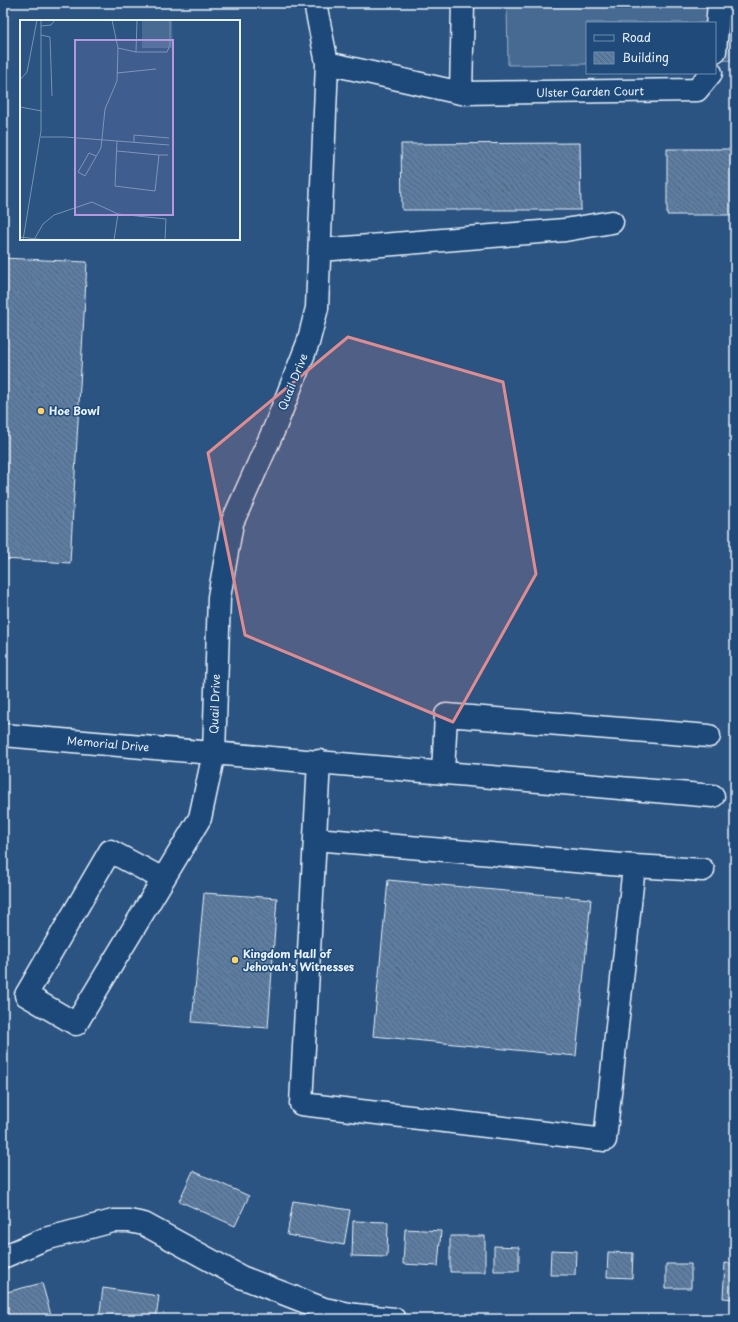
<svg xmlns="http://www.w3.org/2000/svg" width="738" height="1322" font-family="'Playpen Sans',sans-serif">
  <defs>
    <pattern id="building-back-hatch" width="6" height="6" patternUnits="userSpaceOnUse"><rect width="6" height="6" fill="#5d7da1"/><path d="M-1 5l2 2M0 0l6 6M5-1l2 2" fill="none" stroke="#53657a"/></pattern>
  </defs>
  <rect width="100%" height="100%" fill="#2b5482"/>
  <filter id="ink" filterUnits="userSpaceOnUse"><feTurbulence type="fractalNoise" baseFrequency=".025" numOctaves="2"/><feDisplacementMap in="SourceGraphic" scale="8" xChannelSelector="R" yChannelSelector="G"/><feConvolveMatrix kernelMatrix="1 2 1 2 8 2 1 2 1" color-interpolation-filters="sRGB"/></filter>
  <g filter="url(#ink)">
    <!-- grass -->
    <path fill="#476b93" stroke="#98aec6" d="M507 3H735V60L715 61V23H587V64L508 65Z"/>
    <!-- building -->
    <path fill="url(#building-back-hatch)" stroke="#e8f1f8" d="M580 143 581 210H402L401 144Z
      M667 149H735V215H667Z
      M3 258 87 262 70 563 3 559Z
      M388 880 591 899 576 1056 373 1036Z
      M204 893 277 898 268 1028 192 1022Z
      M193 1171 249 1196 235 1226 179 1201Z
      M293 1201 350 1210 344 1245 287 1235Z
      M353 1221 388 1222 387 1257 352 1256Z
      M405 1229 441 1231 438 1266 403 1264Z
      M450 1236H485V1272H450Z
      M494 1246 519 1247V1271H494Z
      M551 1250 576 1251 575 1275H550Z
      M608 1252 633 1253 632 1278 607 1277Z
      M725 1263 735 1264V1299L723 1298Z
      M666 1264H691V1288H666Z
      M42 1283 51 1315 37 1319H3V1293Z
      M103 1288 159 1296 156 1319H99Z"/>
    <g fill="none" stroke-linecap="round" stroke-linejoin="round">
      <!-- minor casing -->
      <g stroke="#e8f1f8" stroke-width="25">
        <path id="minor" d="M715 51 719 3
          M327 63 461 93 697 90 711 73
          M461 93 463 3
          M321 250 565 230 612 222
          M3 735 713 796
          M319 761 301 1104 605 1140 634 866 703 870
          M443 772 446 715 709 736
          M315 839 634 866
          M163 879 110 851 26 995 76 1024 200 818 214 753 219 597 232 523 275 427 308 343 317 308 327 63 315 3
          M3 1257 45 1239 113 1221H129L144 1224 241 1277 324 1309 355 1315 394 1319"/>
      </g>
      <!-- minor -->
      <use href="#minor" stroke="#1f4a7a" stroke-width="22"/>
    </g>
  </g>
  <!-- marked area -->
  <path fill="#df8c90" fill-opacity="0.2" stroke="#df8c90" stroke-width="3" stroke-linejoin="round" d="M348 337 503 382 536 574 453 722 245 635 208 453Z"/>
  <!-- markers -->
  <g fill="#ffd166" stroke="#1f4a7a" stroke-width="1.5">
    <circle cx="41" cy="411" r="4"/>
    <circle cx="235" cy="960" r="4"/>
  </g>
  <g text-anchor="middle" stroke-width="3" stroke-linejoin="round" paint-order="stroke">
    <!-- street labels -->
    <g font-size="11" fill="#e8f1f8" stroke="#1f4a7a">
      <text transform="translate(590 92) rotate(-1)" y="4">Ulster Garden Court</text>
      <text transform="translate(293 382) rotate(-68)" y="4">Quail Drive</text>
      <text transform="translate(215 704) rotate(-88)" y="4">Quail Drive</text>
      <text transform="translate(108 744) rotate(5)" y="4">Memorial Drive</text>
    </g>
    <!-- poi labels -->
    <g font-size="11" font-weight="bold" fill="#e8f1f8" stroke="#1f4a7a" text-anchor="start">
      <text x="49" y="415">Hoe Bowl</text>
      <text x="243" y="958">Kingdom Hall of<tspan x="243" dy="13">Jehovah's Witnesses</tspan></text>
    </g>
  </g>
  <!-- overview -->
  <g transform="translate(20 20)">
    <rect width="220" height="220" fill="#2b5482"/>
    <path d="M122 0H152L153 28H122Z" fill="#476b93"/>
    <path fill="none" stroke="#7793b1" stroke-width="1" d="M21 6 31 5 35 0M21 15 30 17 32 76M98 28 116 32H147L150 25V0M116 32 117 0M97 53 136 49M0 60 7 52 17 0M0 87 22 91M21 117H45L149 125M97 121 95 166 135 171 139 135H148M114 122V115L149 118M97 131 139 135M76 136 69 133 58 152 65 156 81 128 85 89 97 61 98 28 92 0M0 217 26 220M15 218 23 204 34 195 72 182 98 194 146 199 145 220M3 220 21 111V0M94 220 98 194"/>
    <path fill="#b798de" fill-opacity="0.15" stroke="#b798de" stroke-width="2" d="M55 20H153V195H55Z"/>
    <rect width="220" height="220" fill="none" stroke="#e8f1f8" stroke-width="2"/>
  </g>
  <!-- margin -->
  <rect width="738" height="1322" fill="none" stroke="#1f4a7a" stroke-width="16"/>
  <rect x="8" y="8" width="722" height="1306" fill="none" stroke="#e8f1f8" stroke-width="1.5" filter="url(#ink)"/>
  <!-- legend -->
  <rect x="586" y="22" width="130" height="52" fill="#1f4a7a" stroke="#6f8dac"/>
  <rect x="594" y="35" width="20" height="6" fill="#1f4a7a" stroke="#6f8dac"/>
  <text x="622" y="42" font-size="12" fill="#e8f1f8">Road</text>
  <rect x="594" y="52" width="20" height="12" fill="url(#building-back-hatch)" stroke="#6f8dac"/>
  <text x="622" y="62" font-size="12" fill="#e8f1f8">Building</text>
</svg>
